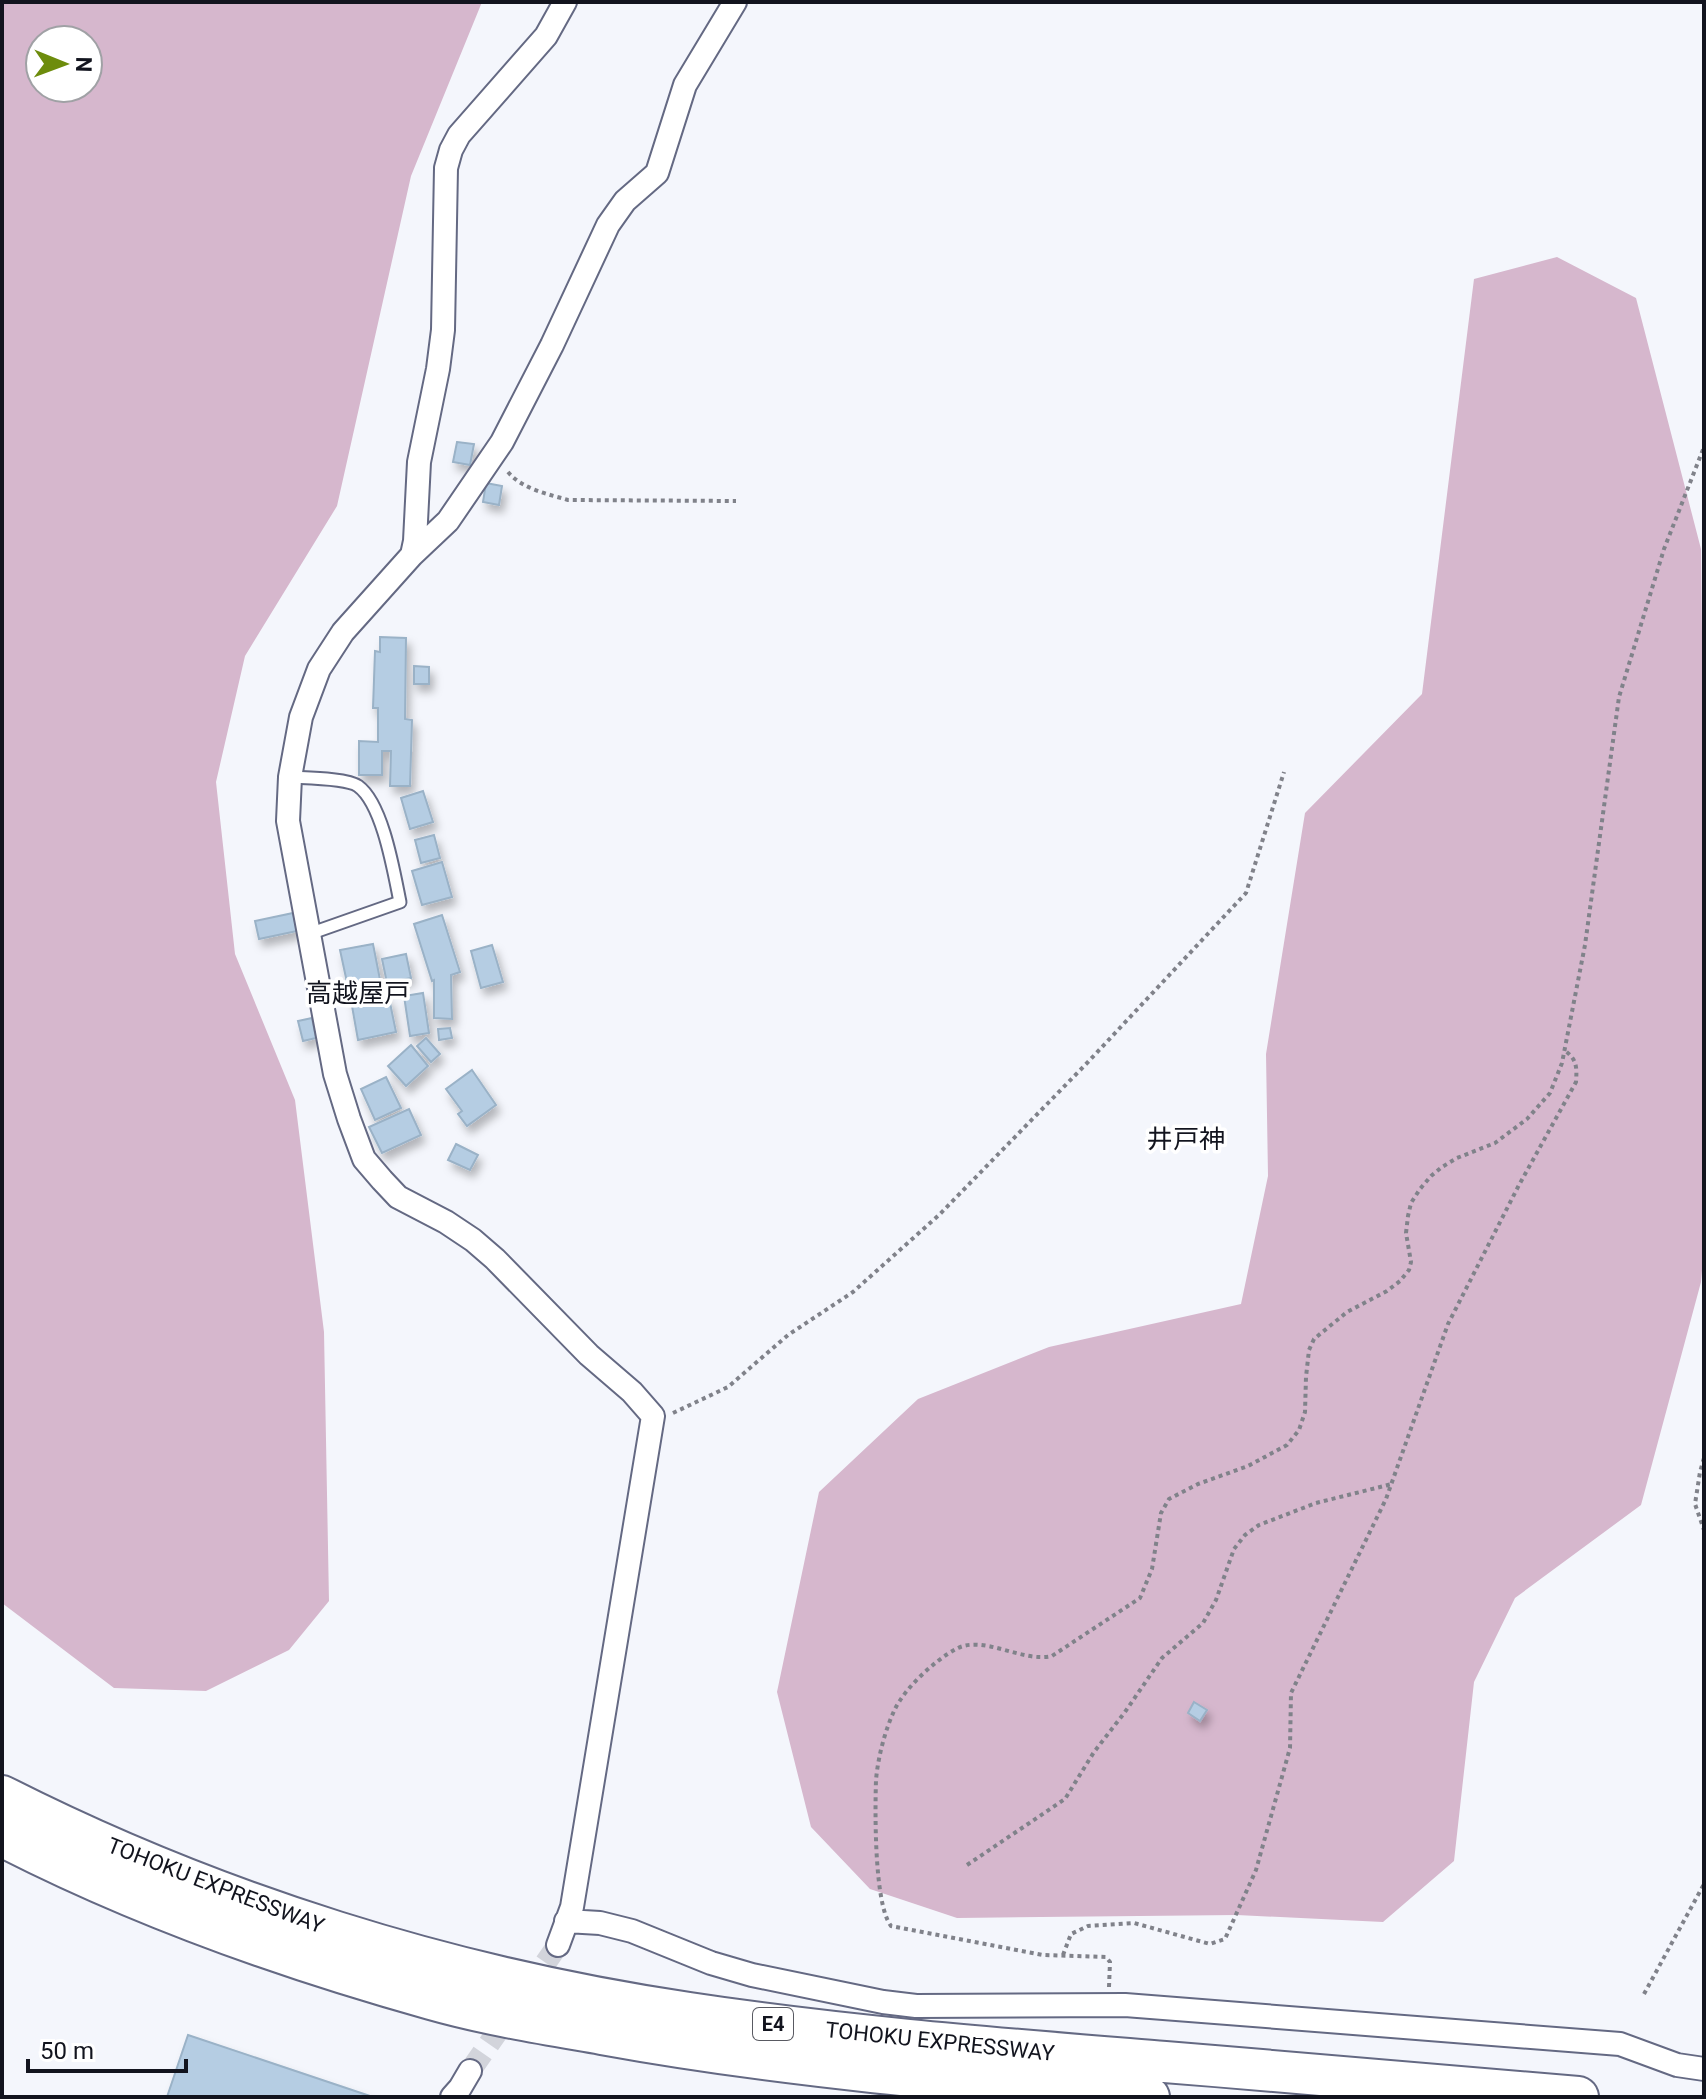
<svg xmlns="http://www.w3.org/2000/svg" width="1706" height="2099" font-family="Roboto,'Noto Sans JP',sans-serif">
  <defs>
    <filter id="shadow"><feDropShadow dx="4" dy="7" stdDeviation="4" flood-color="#0004"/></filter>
  </defs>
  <rect width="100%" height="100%" fill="#f4f6fc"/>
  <!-- green -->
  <path fill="#d6b7cd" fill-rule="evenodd" d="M2 2H482L411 176 337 506 245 656 216 782 235 954 295 1100 324 1332 329 1601 289 1650 206 1691 114 1688 2 1603ZM40 40H88V88H40Z
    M1557 257 1636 298 1701 549 1704 802V1247L1701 1282 1641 1505 1515 1598 1474 1682 1454 1861 1383 1922 1237 1915 957 1918 870 1889 811 1827 777 1692 819 1492 918 1399 1049 1347 1241 1304 1268 1176 1266 1054 1305 813 1422 694 1474 279Z"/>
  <!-- building -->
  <path fill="#b5cde3" stroke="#9ab2c7" stroke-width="2" filter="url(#shadow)" d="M457 442 474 444 470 465 453 462Z
    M486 483 502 486 499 505 483 502Z
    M380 637 406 638 405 719 412 720 410 786H390L391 751H382V775H359V741L378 742V708H373L375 651 380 652Z
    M414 666 429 667V684H414Z
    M423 791 433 822 410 829 401 798Z
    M434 835 440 858 421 863 415 840Z
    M442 862 452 897 422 905 412 871Z
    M293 913 297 931 259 939 255 921Z
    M442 915 460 972 451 975 452 1019 434 1018V980L432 981 414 924Z
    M373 944 383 995 351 1001 340 950Z
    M492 945 503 982 481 988 471 951Z
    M406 954 411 978 387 983 382 959Z
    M423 993 429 1033 410 1036 404 996Z
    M389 998 396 1032 358 1040 352 1006Z
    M312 1018 316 1038 303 1041 298 1021Z
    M450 1028 452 1038 439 1040 438 1029Z
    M426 1038 440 1054 431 1062 417 1046Z
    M411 1045 428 1066 406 1086 388 1066Z
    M472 1070 496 1105 467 1126 458 1114 462 1111 446 1089Z
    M386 1077 401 1108 375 1120 361 1089Z
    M409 1109 421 1135 382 1153 369 1127Z
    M456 1144 478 1155 470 1170 448 1160Z
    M1194 1702 1207 1710 1200 1721 1188 1713Z
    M188 2035 373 2097H167Z"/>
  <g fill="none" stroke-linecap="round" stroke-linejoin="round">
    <!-- street-tunnel -->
    <path stroke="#d2d4db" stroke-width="22" stroke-dasharray="22 11" stroke-linecap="butt" d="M470 2071 558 1945"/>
    <!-- lane casing -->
    <g stroke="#646983" stroke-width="15">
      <path id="lane" d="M290 777C305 778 347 778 358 786 383 804 394 873 400 902L309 934"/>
    </g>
    <!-- street casing -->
    <g stroke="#646983" stroke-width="26">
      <path id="street" d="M412 555 448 521 502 442 552 345 608 225 625 201 657 173 685 85 735 2
        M566 1921 600 1923 632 1931 711 1963 752 1975 883 2002 916 2006 1125 2005 1620 2044 1677 2065 1704 2069
        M558 1945 572 1907 653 1416 632 1392 589 1355 495 1259 473 1240 446 1222 398 1197 382 1180 364 1159 349 1119 335 1074 288 821 290 777 301 717 319 669 343 632 412 555 415 541 419 462 438 369 443 330 446 168 451 150 459 135 546 36 565 2
        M452 2097 460 2088 470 2071"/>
    </g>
    <!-- highway casing -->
    <g stroke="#646983" stroke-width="44">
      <path id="highway" d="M2 1796C215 1904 452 1978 689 2013 847 2037 1006 2049 1165 2062 1303 2073 1441 2086 1578 2097
        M2 1836C138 1906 284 1958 431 1999 487 2015 545 2024 602 2034 783 2067 966 2082 1149 2097"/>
    </g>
    <!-- path -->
    <path stroke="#80828a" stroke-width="4" stroke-dasharray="4 4" stroke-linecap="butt" d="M508 472C522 489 548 494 568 500L736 501
      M673 1413 728 1387 788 1335 853 1292 939 1215 1088 1062 1246 893 1284 772
      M1704 1458 1700 1472 1695 1504 1704 1530
      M967 1865 1065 1799 1094 1752 1125 1712 1162 1658 1203 1623 1216 1600 1234 1549 1245 1535 1259 1525 1316 1503 1392 1484
      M1063 1955 1071 1934 1088 1926 1134 1923 1210 1944 1225 1939 1256 1870 1290 1748 1291 1693 1386 1499 1448 1324 1519 1185 1576 1082C1577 1067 1577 1059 1564 1050
      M1109 1987 1110 1962 1106 1957 1043 1955 891 1926C874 1904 875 1810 876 1780 878 1757 885 1730 895 1709 906 1687 934 1661 956 1649 983 1634 1022 1663 1052 1656L1140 1598 1152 1569 1161 1513 1169 1499 1198 1484 1248 1466 1287 1445 1299 1430 1305 1412 1306 1377 1309 1350 1314 1339 1347 1312 1387 1291 1400 1281 1409 1270 1411 1262 1406 1233 1408 1216 1411 1203 1420 1189 1431 1176 1442 1167 1457 1158 1495 1143 1527 1119 1550 1093 1562 1063 1585 945 1619 697 1664 549 1704 447
      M1644 1994 1704 1884"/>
    <!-- lane -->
    <use href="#lane" stroke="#fff" stroke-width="11"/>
    <!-- street -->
    <use href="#street" stroke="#fff" stroke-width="22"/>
    <!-- highway -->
    <use href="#highway" stroke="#fff" stroke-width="40"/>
  </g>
  <g text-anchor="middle" stroke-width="7" stroke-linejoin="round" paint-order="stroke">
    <!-- shield labels -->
    <rect fill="#fff" stroke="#595a62" stroke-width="2" x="753" y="2008" width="40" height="32" rx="6"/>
    <g font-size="20" font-weight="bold" fill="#12141e">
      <text x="773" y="2031">E4</text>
    </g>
    <!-- street labels -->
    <g font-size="22" fill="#12141e" stroke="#fff">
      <text transform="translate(216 1885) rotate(21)" y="8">TOHOKU EXPRESSWAY</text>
      <text transform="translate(940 2041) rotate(6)" y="8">TOHOKU EXPRESSWAY</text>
    </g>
    <!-- quarter labels -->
    <g font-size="26" fill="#12141e" stroke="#fff">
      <text x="358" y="1002">高越屋戸</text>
      <text x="1186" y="1148">井戸神</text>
    </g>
  </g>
  <!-- border -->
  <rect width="1706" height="2099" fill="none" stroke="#12141e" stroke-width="8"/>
  <!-- north arrow -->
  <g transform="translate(64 64) rotate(91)"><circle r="38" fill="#ffffff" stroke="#a0a1a5" stroke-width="2"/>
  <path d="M0-6L14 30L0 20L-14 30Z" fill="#6d8c0c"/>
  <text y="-12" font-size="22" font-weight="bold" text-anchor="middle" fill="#12141e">N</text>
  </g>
  <!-- scale -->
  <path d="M28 2059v12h158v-12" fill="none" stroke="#12141e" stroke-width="4"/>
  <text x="40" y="2059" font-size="24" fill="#12141e" stroke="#ffffff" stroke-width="6" paint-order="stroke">50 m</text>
</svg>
